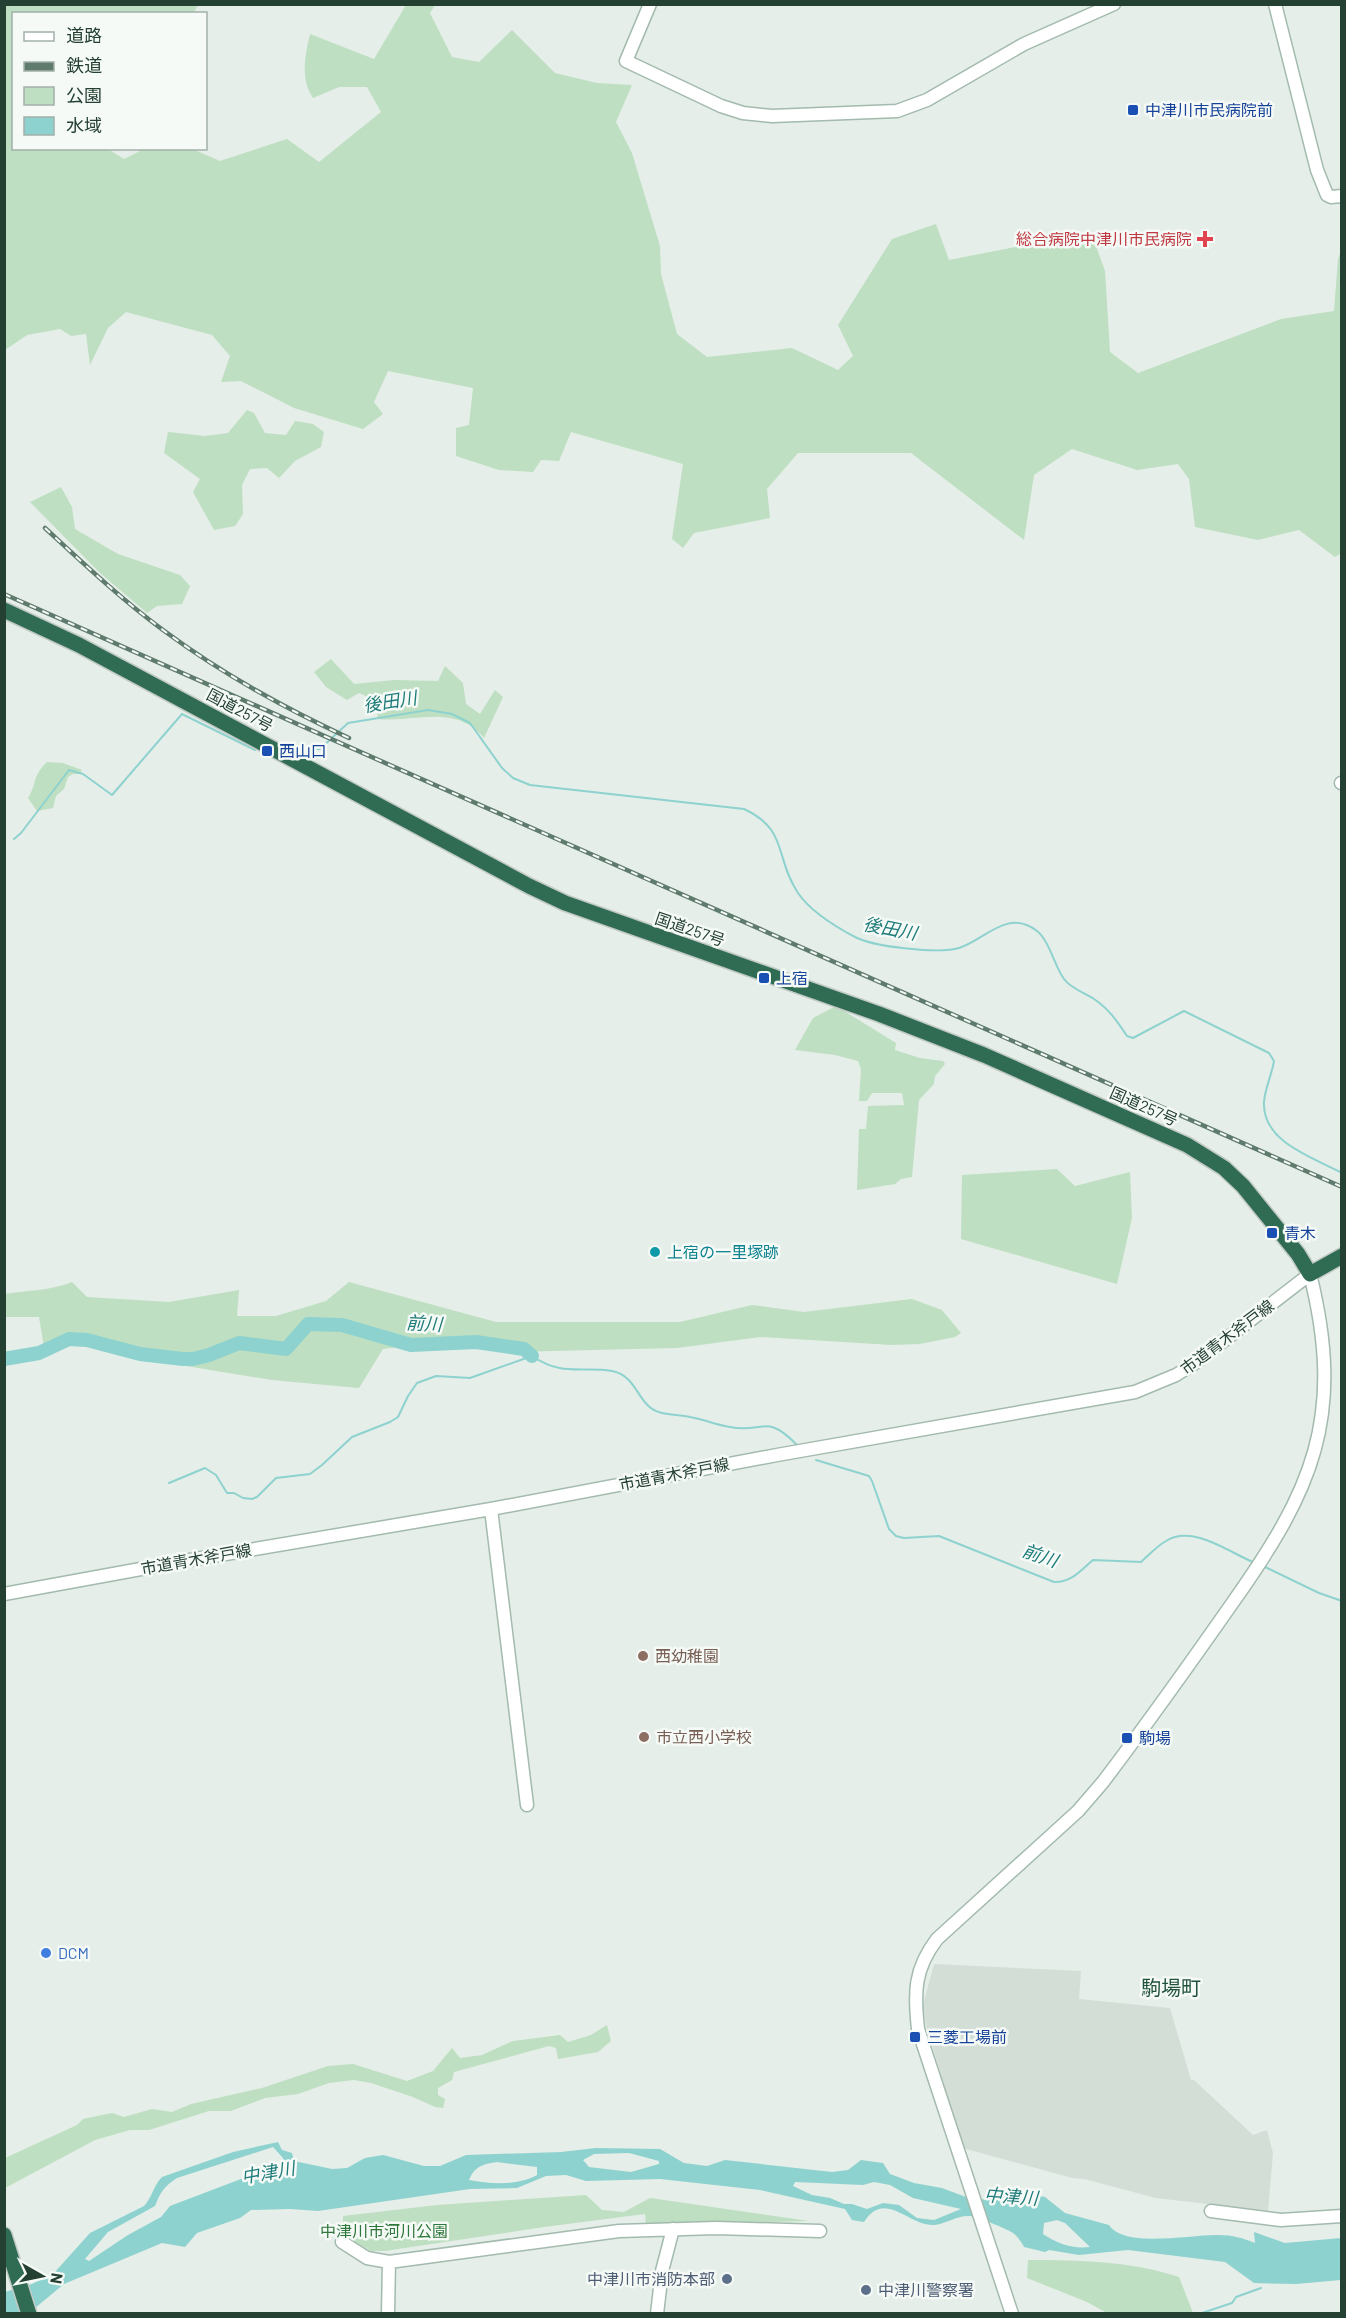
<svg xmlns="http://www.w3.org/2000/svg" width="1346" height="2318" font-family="Barlow,'Noto Sans JP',sans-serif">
  <rect width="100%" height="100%" fill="#e5eee8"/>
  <!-- built -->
  <path fill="#d3ded7" d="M934 1964 1081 1971 1079 1999 1170 2008 1191 2080H1194L1253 2135 1267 2130 1273 2153 1268 2211 1156 2198 1084 2179 1072 2178 963 2148 926 2025 923 2005Z"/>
  <!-- green -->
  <path fill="#bedfc1" d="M5 4 198 5 193 14H14V148L108 149 124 159 144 149 190 148 220 161 287 139 319 162 381 112 367 87H339L313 98C300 79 305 55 310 34L374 59 406 5H435L430 13 452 57 479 62 512 30 555 73 597 83 632 85 616 122 632 153 660 246 661 274 677 334 707 357 792 348 838 370 853 356 838 325 892 239 936 224 949 260 1051 240 1092 235 1105 271 1110 352 1138 373 1281 319 1334 311 1338 259 1341 251V553L1335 557 1299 530 1258 540 1195 527 1189 479 1178 464 1137 470 1072 449 1034 475 1024 540 911 453H798L767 489 770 518 694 533 683 548 672 539 683 464 571 432 559 461 541 460 533 472 499 470 456 456V428L469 425 473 388 388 371 374 402 383 414 363 429 294 408 241 381 221 382 230 356 212 335 126 312 108 328 90 365 86 334 71 336 60 329 27 335 5 350Z
    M247 410 254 413 265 433 286 435 295 421 313 424 324 432 321 447 295 461 279 478 267 468 250 469 242 485 243 514 235 526 214 530 193 492 200 479 164 453 168 432 205 436 228 433Z
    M61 487 72 507 75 529 118 554 180 575 190 586 182 604 157 606 147 613 99 572 30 502Z
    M331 659 354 684 394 680 438 681 445 666 463 683 466 704 480 714 495 690 503 697 484 738C454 703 416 723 377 719L380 702 359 693 347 700 326 687 314 672Z
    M47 762 63 763 82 770 80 774H73L68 777 64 789 56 796 53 808 37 811 28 798C38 782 31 778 47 762Z
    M836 1006 896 1043 895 1050 920 1058 943 1061 945 1064 935 1076 934 1084 919 1100 912 1177 901 1179 895 1184 857 1190 859 1129H866L868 1106 904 1105 902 1093H872L867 1101H859L861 1069 858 1061 835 1055 795 1050 813 1018Z
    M1057 1169 1075 1186 1130 1172 1132 1218 1117 1284 961 1239 962 1175Z
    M72 1282 87 1297 169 1302 239 1290 237 1316H276L326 1301 349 1282 496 1322H680L752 1305 804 1312 912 1299 942 1310 961 1333 955 1337 920 1344 892 1345 760 1337 677 1348 511 1352 453 1340 383 1349 359 1388 272 1380 180 1365 68 1334 44 1347 39 1317H5V1294C27 1290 51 1291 72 1282Z
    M607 2025 611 2041 598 2052 558 2059 556 2048 549 2046 454 2072 452 2080 438 2088V2095L445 2099 443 2108 435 2107 413 2097 371 2083 354 2080 329 2083 298 2094 265 2098 231 2111H209L149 2130H130L95 2140 5 2188V2158L77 2125 83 2119 112 2113 124 2117 152 2109 172 2112 191 2104 262 2088 328 2066 353 2064 407 2081 433 2071 452 2048 460 2058 482 2055 513 2041 560 2035 568 2042 591 2035Z
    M586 2195 602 2210 624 2212 650 2198 809 2221 646 2225 645 2214 544 2227 385 2251H371L343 2235V2216L437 2205Z
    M1028 2260C1078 2260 1131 2261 1179 2277L1193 2313H1107L1087 2302 1027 2278Z"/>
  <!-- water -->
  <path fill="#8ed2cf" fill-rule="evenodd" d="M278 2142 282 2150 292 2153 294 2161 332 2169 347 2168 365 2158 383 2155 424 2166H440L466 2155 561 2152 596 2148 660 2149 684 2163 707 2166 725 2160 832 2172 848 2170 861 2160 883 2163 890 2174 914 2183 942 2188 966 2197 988 2200 1015 2191 1045 2197 1065 2213 1109 2225C1125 2249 1192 2234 1219 2235 1232 2235 1243 2238 1255 2243L1254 2232 1285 2243 1341 2238V2280L1296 2284 1254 2283 1225 2262 1128 2250 1079 2255 1049 2250 1045 2252 1024 2247C1021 2241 1018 2237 1013 2233 1007 2229 976 2216 970 2216 958 2215 945 2224 934 2225 908 2226 885 2189 864 2222L852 2220 845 2209 760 2190 660 2179 586 2181 566 2175 546 2176 517 2188 470 2189 318 2211 290 2209 251 2210 240 2218 197 2233 185 2247 162 2243 64 2284 29 2313 5 2314V2292L32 2284 54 2273 90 2233 144 2206C152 2198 153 2186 162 2177L233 2152ZM273 2147 283 2158 284 2166 271 2173 259 2172 170 2206 161 2217 128 2235 89 2261 85 2259 108 2232 155 2206C160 2193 164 2186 177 2178ZM629 2153 659 2161V2164L631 2172 589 2167 583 2160 594 2154ZM497 2162 537 2167V2175C517 2186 491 2184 469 2180 475 2166 483 2164 497 2162ZM795 2182 863 2185 874 2182 890 2185 913 2198 961 2209 934 2220 917 2218 899 2205 883 2203 867 2209 852 2204H844L830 2198 812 2195 793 2186ZM1057 2220 1065 2223 1090 2247C1073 2249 1058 2244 1043 2234L1044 2223Z"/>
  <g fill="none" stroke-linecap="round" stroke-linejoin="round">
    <!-- stream -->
    <path stroke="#8ed2cf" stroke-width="2" d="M304 756 314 749H320L348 723 428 710 452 714 470 723 502 768 513 778 530 785 744 809C789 830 774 857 798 893 811 912 836 927 855 937 874 947 939 954 959 948 985 940 1007 908 1037 931 1049 940 1055 967 1064 979 1070 988 1085 993 1094 999 1109 1009 1117 1021 1127 1036L1133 1038 1184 1011 1269 1053 1274 1061C1272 1074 1265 1088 1264 1102 1262 1142 1312 1157 1342 1173
      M14 839 21 833 69 770 83 774 112 795 182 714 255 750
      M816 1460 869 1476 872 1481 889 1529 896 1536 904 1538 939 1536 1054 1582C1071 1583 1081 1570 1093 1560L1141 1562C1149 1555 1157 1546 1166 1541 1193 1524 1230 1553 1255 1563
      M169 1483 205 1468 216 1475 227 1493H234L243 1498 252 1499 257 1497 276 1478 310 1474 322 1465 352 1437 390 1422 398 1417 408 1396 417 1383 436 1376 470 1378 532 1356C563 1377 581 1366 612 1371 639 1376 637 1408 662 1413 671 1415 681 1415 690 1417 703 1419 716 1425 730 1427 763 1434 765 1412 797 1445
      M1263 1566 1319 1593 1342 1601
      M1199 2314 1232 2303 1236 2297 1261 2288"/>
    <!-- river -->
    <path stroke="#8ed2cf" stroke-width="14" d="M4 1359 39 1353 69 1339 87 1340 140 1354 183 1359H193L209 1355 239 1343 286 1349 308 1324 342 1325 411 1345 476 1342 524 1349 532 1356"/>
    <!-- secondary casing -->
    <g stroke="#a3baae" stroke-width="15">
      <path id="secondary" d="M650 4 626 61 721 106 743 113 772 116 897 111 927 100 1024 44 1114 4
        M1275 4 1317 170 1327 195 1331 197 1342 196
        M1341 783H1342
        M491 1509 527 1805
        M4 1594 190 1560 491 1509 777 1455 1135 1392 1176 1375 1195 1363 1310 1274C1346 1418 1312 1491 1231 1605 1189 1665 1147 1724 1103 1782L1078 1811 937 1939C914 1969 914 1993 918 2029L1012 2314
        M1211 2211 1281 2220 1342 2216
        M342 2242 367 2258 389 2262 619 2231 716 2228 820 2231
        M388 2314 389 2262
        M657 2314 662 2271 673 2229"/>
    </g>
    <!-- highway casing -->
    <g stroke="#c2cac6" stroke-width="18">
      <path id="highway" d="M4 610 79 645 529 886 565 903 879 1014 984 1055 1187 1145 1224 1168 1243 1186 1298 1254 1310 1274 1342 1256
        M4 2235 29 2314"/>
    </g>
    <!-- secondary -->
    <use href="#secondary" stroke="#fff" stroke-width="12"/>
    <!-- highway -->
    <use href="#highway" stroke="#306c54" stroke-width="15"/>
    <!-- rail casing -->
    <g stroke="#5f7b6e" stroke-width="4.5">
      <path id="rail" d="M45 528C83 563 121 599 163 630 221 673 284 708 349 738
        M4 594 1342 1187"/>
    </g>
    <!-- rail -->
    <use href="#rail" stroke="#f6faf7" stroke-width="2" stroke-dasharray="7" stroke-linecap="butt"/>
  </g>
  <!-- markers -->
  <g fill="#1a4fb4" stroke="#f6faf7" stroke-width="2">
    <rect x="1127" y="104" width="12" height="12" rx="3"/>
    <rect x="261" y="745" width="12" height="12" rx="3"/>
    <rect x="758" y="972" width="12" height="12" rx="3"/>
    <rect x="1266" y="1227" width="12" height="12" rx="3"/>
    <rect x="1121" y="1732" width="12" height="12" rx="3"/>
    <rect x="909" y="2031" width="12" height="12" rx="3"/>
  </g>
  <path fill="#e0444e" stroke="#f6faf7" stroke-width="2" d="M1202 230h6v6h6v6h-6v6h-6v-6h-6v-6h6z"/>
  <circle fill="#0f9aa8" stroke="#f6faf7" stroke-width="2" cx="655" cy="1252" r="6"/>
  <g fill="#8d6e63" stroke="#f6faf7" stroke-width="2">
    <circle cx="643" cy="1656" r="6"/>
    <circle cx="644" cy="1737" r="6"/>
  </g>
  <circle fill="#3f7fe0" stroke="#f6faf7" stroke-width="2" cx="46" cy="1953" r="6"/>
  <g fill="#5c6f8a" stroke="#f6faf7" stroke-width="2">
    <circle cx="727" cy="2279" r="6"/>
    <circle cx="866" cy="2290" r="6"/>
  </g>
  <g text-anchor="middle" stroke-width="5" stroke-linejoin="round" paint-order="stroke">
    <!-- transit labels -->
    <g font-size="16" fill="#164399" stroke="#f6faf7" text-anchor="start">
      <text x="1145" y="116">中津川市民病院前</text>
      <text x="279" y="757">西山口</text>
      <text x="776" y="984">上宿</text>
      <text x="1284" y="1239">青木</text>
      <text x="1139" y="1744">駒場</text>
      <text x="927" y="2043">三菱工場前</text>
    </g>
    <!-- health labels -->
    <g font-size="16" fill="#be3a42" stroke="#f6faf7" text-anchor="end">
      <text x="1192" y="245">総合病院中津川市民病院</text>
    </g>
    <!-- street labels -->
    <g font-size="16" fill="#244033" stroke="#f6faf7">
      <text transform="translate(240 710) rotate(28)" y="6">国道257号</text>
      <text transform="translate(690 929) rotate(19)" y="6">国道257号</text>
      <text transform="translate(1144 1106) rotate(24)" y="6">国道257号</text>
      <text transform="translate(1227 1337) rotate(-37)" y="6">市道青木斧戸線</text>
      <text transform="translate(674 1474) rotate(-11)" y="6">市道青木斧戸線</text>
      <text transform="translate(196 1559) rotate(-10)" y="6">市道青木斧戸線</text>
    </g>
    <!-- culture labels -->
    <g font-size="16" fill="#0d838f" stroke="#f6faf7" text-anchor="start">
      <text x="667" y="1258">上宿の一里塚跡</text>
    </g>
    <!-- education labels -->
    <g font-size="16" fill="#785e54" stroke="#f6faf7" text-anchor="start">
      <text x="655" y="1662">西幼稚園</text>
      <text x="656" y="1743">市立西小学校</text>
    </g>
    <!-- shop labels -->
    <g font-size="16" fill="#366cbe" stroke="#f6faf7" text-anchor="start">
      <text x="58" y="1959">DCM</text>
    </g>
    <!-- park labels -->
    <g font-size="16" fill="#2e773d" stroke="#f6faf7">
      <text x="384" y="2237">中津川市河川公園</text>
    </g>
    <!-- service labels -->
    <g font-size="16" fill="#4e5e75" stroke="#f6faf7" text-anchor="end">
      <text x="715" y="2285">中津川市消防本部</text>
      <text x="878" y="2296" text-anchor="start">中津川警察署</text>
    </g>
    <!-- water labels -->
    <g font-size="18" font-style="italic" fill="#1e7c7a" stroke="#f6faf7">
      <text transform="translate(390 702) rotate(-9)" y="6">後田川</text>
      <text transform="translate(890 929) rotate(11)" y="6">後田川</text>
      <text transform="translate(424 1324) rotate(3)" y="6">前川</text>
      <text transform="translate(1040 1556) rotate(19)" y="6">前川</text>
      <text transform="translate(268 2173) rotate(-10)" y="6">中津川</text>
      <text transform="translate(1011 2197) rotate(4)" y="6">中津川</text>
    </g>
    <!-- quarter labels -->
    <g font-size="20" fill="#20523c" stroke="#f6faf7">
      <text x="1171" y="1995">駒場町</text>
    </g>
  </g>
  <!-- border -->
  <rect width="1346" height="2318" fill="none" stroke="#244033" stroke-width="12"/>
  <!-- legend -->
  <rect x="12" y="12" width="195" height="138" fill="#f6faf7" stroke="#a2b0a9" stroke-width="1.5"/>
  <rect x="24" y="32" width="30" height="9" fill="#ffffff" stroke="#a2b0a9" stroke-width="1.5"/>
  <text x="66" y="42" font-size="18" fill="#244033">道路</text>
  <rect x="24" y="62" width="30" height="9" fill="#5f7b6e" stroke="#a2b0a9" stroke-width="1.5"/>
  <text x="66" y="72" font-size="18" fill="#244033">鉄道</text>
  <rect x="24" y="87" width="30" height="18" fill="#bedfc1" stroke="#a2b0a9" stroke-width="1.5"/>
  <text x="66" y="102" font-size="18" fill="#244033">公園</text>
  <rect x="24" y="117" width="30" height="18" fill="#8ed2cf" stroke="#a2b0a9" stroke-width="1.5"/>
  <text x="66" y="132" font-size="18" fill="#244033">水域</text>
  <!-- north arrow -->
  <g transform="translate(42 2276) rotate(99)" stroke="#f6faf7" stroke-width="4.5" paint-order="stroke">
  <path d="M0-4.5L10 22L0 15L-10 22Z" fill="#244033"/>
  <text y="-9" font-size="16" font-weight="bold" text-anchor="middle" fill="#244033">N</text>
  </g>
</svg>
